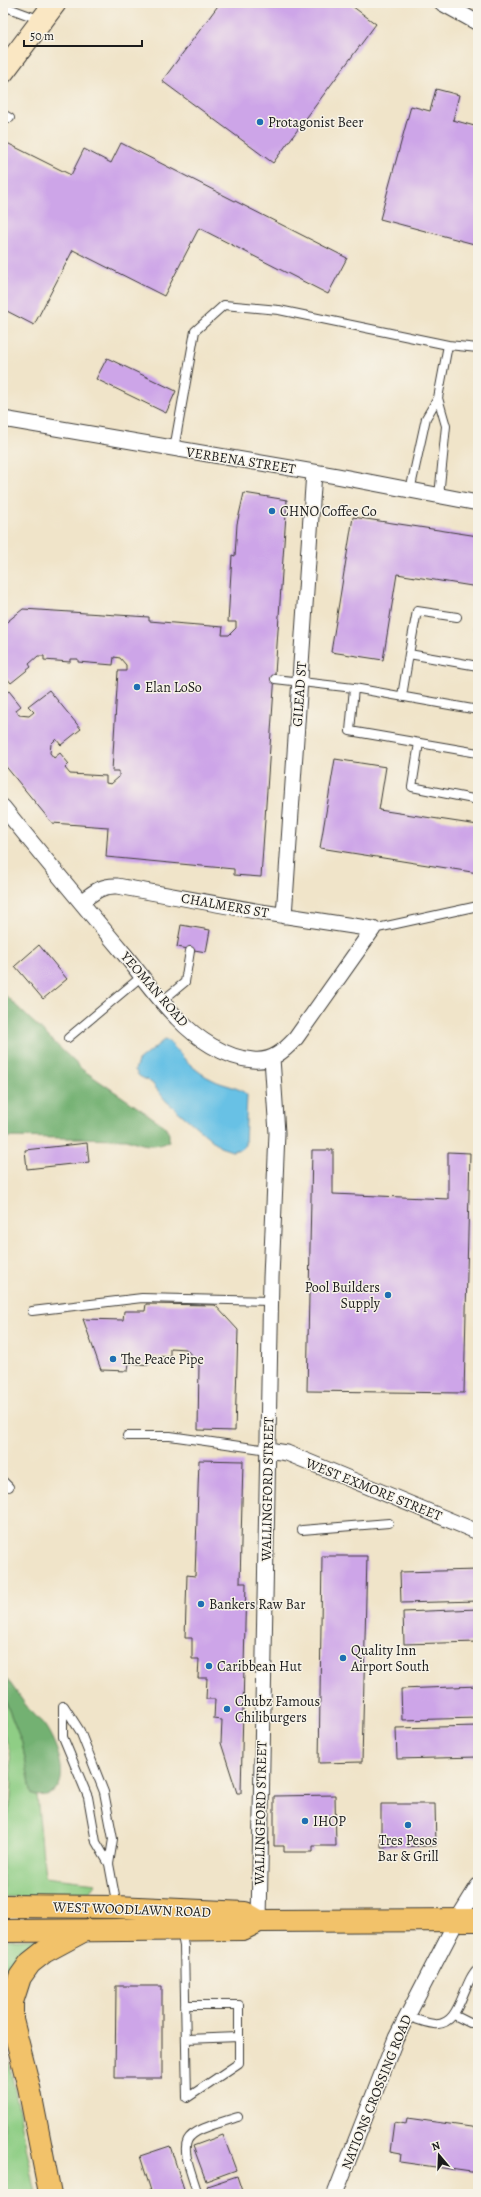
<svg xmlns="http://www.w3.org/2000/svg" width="481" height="2197" font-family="Alegreya,serif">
  <rect width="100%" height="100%" fill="#f7f3e8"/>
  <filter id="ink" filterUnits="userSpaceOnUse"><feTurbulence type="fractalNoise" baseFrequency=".025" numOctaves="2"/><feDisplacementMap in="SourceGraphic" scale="8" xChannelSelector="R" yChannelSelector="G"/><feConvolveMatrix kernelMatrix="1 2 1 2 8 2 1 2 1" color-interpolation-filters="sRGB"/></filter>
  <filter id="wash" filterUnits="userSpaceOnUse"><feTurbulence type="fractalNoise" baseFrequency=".012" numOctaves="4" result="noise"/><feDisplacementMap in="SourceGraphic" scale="16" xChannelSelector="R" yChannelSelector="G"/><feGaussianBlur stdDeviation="0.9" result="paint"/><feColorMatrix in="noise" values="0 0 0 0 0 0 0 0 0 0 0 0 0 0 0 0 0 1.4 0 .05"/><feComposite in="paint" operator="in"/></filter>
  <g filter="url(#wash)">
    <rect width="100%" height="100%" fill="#f0e4c9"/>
    <!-- green -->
    <path fill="#8fce85" stroke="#567550" d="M3 1695 22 1743 32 1795 37 1796 45 1877 96 1883 88 1892 79 1897H3V1826L10 1806 12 1783 10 1752 3 1731Z
      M40 1938 41 1944C21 1955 8 1970 3 1993V1940Z
      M3 2033 36 2194H3Z"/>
    <!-- forest -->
    <path fill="#73b172" stroke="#486647" d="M3 993 83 1070 165 1126 169 1134V1141C152 1148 143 1145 127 1139L3 1137Z
      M3 1674C13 1686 22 1701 32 1713 36 1718 42 1721 45 1726 60 1748 78 1802 32 1795L22 1743 3 1695Z"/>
    <!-- water -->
    <path fill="#67c1e5" stroke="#426e80" d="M477 606 478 607V630H473Z
      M164 1040 169 1041C181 1056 195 1072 213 1080 224 1086 238 1086 247 1095L245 1145 241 1149 232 1151 220 1147 166 1101 152 1083 139 1076 135 1070 138 1061Z"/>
    <g id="blocks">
      <!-- building -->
      <path fill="#cda5e8" d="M220 3H348L376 24 273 163 162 81Z
        M436 89 459 95 453 120 478 127V245L380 219 411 106 430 111Z
        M5 142 71 175 84 149 111 163 121 143 347 258 328 294 199 228 164 296 73 250 34 325 3 309V285L6 280 3 278V145Z
        M107 358 176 391 166 413 96 379Z
        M244 493 287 500 261 877 234 875V869L106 857 108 827 52 823 3 763V695L9 691 21 706 16 710 19 715 29 716 34 712 28 706 49 690 81 729 61 745 56 739 51 744 50 753 54 758 60 753 69 764 65 768 70 774 106 776V783L111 784 119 777V771H112L118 671H126V665L120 658 114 657 113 665 78 662V659H70V662L44 660V656H38L29 664 31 667 11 683 6 677 3 679V625L23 609 149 617V621L223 627 222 635H229L236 628V622H228L232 555 235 556 237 524Z
        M353 517 478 536V587L397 574 383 660 331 652Z
        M335 759 386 767 379 810 478 825V873L320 848Z
        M181 925 210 930 206 952 177 947Z
        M39 945 67 979 43 999 15 966Z
        M87 1143 89 1162 27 1169 25 1150Z
        M312 1150H333V1194L448 1199V1152L470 1153 464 1393 307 1391Z
        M146 1304 215 1305 238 1330 235 1431 198 1430 199 1364 186 1349 170 1348V1357L150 1356 149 1365 129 1363 128 1371 101 1370 83 1319 123 1320 124 1311H145Z
        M199 1460 243 1461 240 1583H246L241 1793H237L221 1743 222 1720 214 1719 215 1699H206L207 1678H198L199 1659H192V1638H185L187 1575 195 1576Z
        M322 1556H367L362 1762 319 1763Z
        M478 1570V1601L401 1603 400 1572Z
        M478 1609V1642L404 1644 403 1612Z
        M478 1686V1718L402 1720 401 1689Z
        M478 1726V1757L397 1759 396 1728Z
        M335 1795 336 1846H313V1852H284V1846H274V1796Z
        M381 1804H435L436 1846 381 1847Z
        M116 1986H162V2078H115Z
        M407 2118 478 2128V2173L400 2162 401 2154 390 2152 394 2122 406 2124Z
        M223 2135 236 2170 206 2181 193 2146Z
        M170 2146 185 2192 152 2194 140 2156Z
        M237 2176 243 2194H210L207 2186Z"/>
    </g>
  </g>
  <g filter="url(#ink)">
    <use href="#blocks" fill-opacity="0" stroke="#3c3a36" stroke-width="1"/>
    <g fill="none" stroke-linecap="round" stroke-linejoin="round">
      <!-- lane casing -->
      <g stroke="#3c3a36" stroke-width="10">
        <path id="lane" d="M3 6 41 20
          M3 114 10 118
          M438 398 448 345 478 348
          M174 449 195 331 224 305 279 310 448 345
          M410 491 426 418 438 398 446 426 439 496
          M457 617 417 611 409 654 478 666
          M275 679 354 688 478 710
          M354 688 350 731 478 753
          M402 696 409 654
          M419 743 412 787 478 800
          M373 929 478 906
          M162 1001 185 982 190 951
          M68 1038 142 976
          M32 1311 142 1298 271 1301
          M127 1436H170L268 1450
          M3 1481 9 1487
          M302 1530 389 1523
          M63 1706V1737L88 1797 96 1842 109 1864 117 1907
          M64 1706 80 1731 104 1792 113 1839 109 1864
          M181 1931 184 1946 187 2098 239 2063V2005H185
          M454 2015 470 2023H478
          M407 2016C415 2019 425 2023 434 2024 461 2027 462 1982 478 1968
          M186 2039 239 2037
          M198 2194C178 2134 177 2136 238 2117"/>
      </g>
      <!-- street casing -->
      <g stroke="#3c3a36" stroke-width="17">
        <path id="street" d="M442 3 478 23
          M3 419 337 476 478 503
          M3 807C43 857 84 906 125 955 142 976 158 999 177 1018 196 1038 225 1058 253 1060 272 1062 284 1051 296 1038L373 929 261 912 117 886C101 885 93 893 81 902
          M284 916 314 472
          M268 1450 287 1453 478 1532
          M259 1921 271 1278 277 1133 272 1058
          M335 2194 396 2038 457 1920 478 1886"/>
      </g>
      <!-- secondary casing -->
      <g stroke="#3c3a36" stroke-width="24">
        <path id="secondary" d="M3 72 55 3"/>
      </g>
      <!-- primary casing -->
      <g stroke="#3c3a36" stroke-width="24">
        <path id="primary" d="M3 1906 117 1907 245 1913 259 1921
          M3 1931 243 1929 259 1921 478 1920"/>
      </g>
      <!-- highway casing -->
      <g stroke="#3c3a36" stroke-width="24">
        <path id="highway" d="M50 2194 29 2087 12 2020V2002L20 1977 30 1963 44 1952 83 1931"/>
      </g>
      <!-- lane -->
      <use href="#lane" stroke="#fff" stroke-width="8"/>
      <!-- street -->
      <use href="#street" stroke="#fff" stroke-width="15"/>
      <!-- secondary -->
      <use href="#secondary" stroke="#fae7c3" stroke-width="22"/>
      <!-- primary -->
      <use href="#primary" stroke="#f2c26a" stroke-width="22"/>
      <!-- highway -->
      <use href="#highway" stroke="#f2c26a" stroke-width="22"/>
    </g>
  </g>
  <!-- markers -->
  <g fill="#1f6fb2" stroke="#f7f3e8" stroke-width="1.5">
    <circle cx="260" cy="122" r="4"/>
    <circle cx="272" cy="511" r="4"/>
    <circle cx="137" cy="687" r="4"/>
    <circle cx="388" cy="1295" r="4"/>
    <circle cx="113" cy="1359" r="4"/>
    <circle cx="201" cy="1604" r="4"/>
    <circle cx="343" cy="1658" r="4"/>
    <circle cx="209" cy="1666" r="4"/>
    <circle cx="227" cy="1709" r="4"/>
    <circle cx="305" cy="1821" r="4"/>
    <circle cx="408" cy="1825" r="4"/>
  </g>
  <g text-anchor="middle" stroke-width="3" stroke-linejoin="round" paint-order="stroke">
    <!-- poi labels -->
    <g font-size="14" fill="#1c1c1c" stroke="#f7f3e8" text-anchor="start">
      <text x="268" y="127">Protagonist Beer</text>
      <text x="280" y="516">CHNO Coffee Co</text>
      <text x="145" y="692">Elan LoSo</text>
      <text x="380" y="1292" text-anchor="end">Pool Builders<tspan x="380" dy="16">Supply</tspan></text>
      <text x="121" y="1364">The Peace Pipe</text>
      <text x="209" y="1609">Bankers Raw Bar</text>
      <text x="351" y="1655">Quality Inn<tspan x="351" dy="16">Airport South</tspan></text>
      <text x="217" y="1671">Caribbean Hut</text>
      <text x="235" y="1706">Chubz Famous<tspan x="235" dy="16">Chiliburgers</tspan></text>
      <text x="313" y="1826">IHOP</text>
      <text x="408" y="1845" text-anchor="middle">Tres Pesos<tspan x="408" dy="16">Bar &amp; Grill</tspan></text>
    </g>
    <!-- street labels -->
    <g font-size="14" fill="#1c1c1c" stroke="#f7f3e8">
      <text transform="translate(241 460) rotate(9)" y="5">VERBENA STREET</text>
      <text transform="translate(299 694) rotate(-86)" y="5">GILEAD ST</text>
      <text transform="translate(225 905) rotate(10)" y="5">CHALMERS ST</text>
      <text transform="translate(155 989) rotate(49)" y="5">YEOMAN ROAD</text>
      <text transform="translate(267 1489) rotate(-89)" y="5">WALLINGFORD STREET</text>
      <text transform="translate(374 1489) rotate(22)" y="5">WEST EXMORE STREET</text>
      <text transform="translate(260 1813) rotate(-89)" y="5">WALLINGFORD STREET</text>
      <text transform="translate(132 1909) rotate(2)" y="5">WEST WOODLAWN ROAD</text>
      <text transform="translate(376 2092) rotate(-68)" y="5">NATIONS CROSSING ROAD</text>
    </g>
  </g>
  <!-- margin -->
  <rect width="481" height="2197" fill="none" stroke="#f7f3e8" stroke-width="16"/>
  <!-- north arrow -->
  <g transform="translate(439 2155) rotate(341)" stroke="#f7f3e8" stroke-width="3" paint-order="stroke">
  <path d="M0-3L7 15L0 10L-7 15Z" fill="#1c1c1c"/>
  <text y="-6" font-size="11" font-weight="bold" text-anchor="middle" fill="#1c1c1c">N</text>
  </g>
  <!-- scale -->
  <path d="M24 40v6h118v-6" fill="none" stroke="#1c1c1c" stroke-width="2"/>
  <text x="30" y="40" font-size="12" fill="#1c1c1c" stroke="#f7f3e8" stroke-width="3" paint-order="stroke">50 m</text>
</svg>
